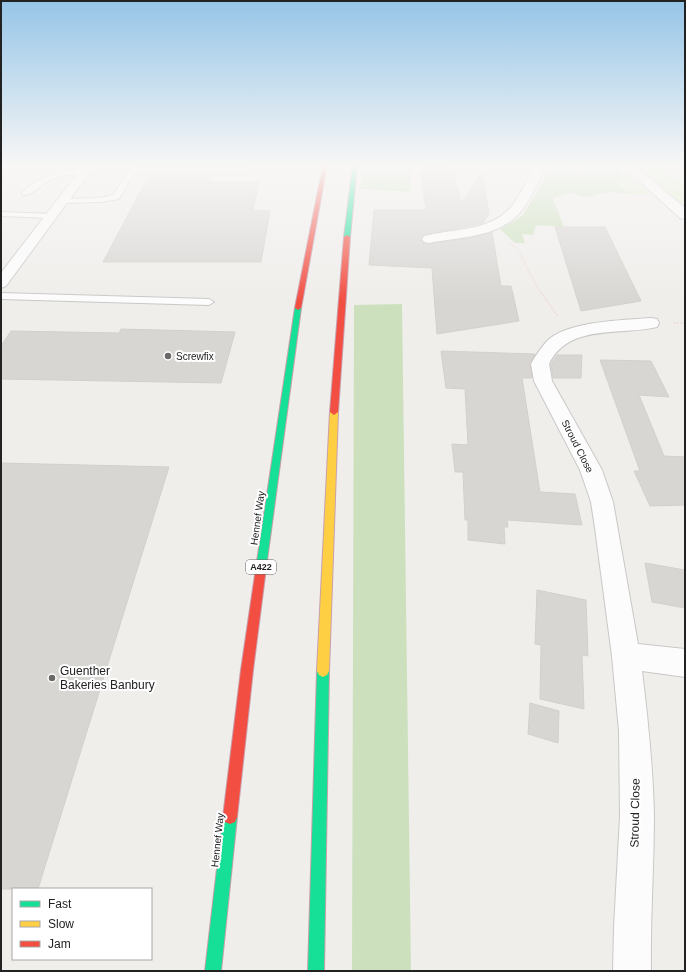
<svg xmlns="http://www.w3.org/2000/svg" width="686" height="972" font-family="Helvetica,sans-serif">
  <rect width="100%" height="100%" fill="#f0eeeb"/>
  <!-- grass -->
  <path fill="#deefc8" d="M633 165H659L683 184 685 186V211Z
    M618 166 650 194H629L619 185 622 178Z"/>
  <!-- forest -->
  <path fill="#cce0be" d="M364 165H411V192L360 189Z
    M565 165 579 173 585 172 588 168 585 165H617L622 178 619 185 629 194C622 193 615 192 609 192 593 193 588 203 573 192L553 198 564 227 536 225 533 235 522 234 525 243H515L500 229 522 216 553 166Z
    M402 304 411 971H352L354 305Z"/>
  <!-- building -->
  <path fill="#d8d6d3" stroke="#d4cfcc" d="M419 165H452L461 203 482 173 489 214 483 223 424 235 421 240 424 243 429 244 466 239 492 232 501 286H511L519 321 437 334 432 268 369 265 374 210H426Z
    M149 175H210L207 182H259L253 210 270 211 261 262H103Z
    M555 227H605L641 301 581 311Z
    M121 329 235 332 221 383 1 379V346L11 331 119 333Z
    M441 351 535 354 530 364 532 378H522L540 492 575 494 582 525 507 520 508 527H504L505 544 468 540V520H465L463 472H455L452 444 468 445 465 389 446 388Z
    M557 355H582L581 378H553L551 364Z
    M600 360 651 361 669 397 639 395 664 456 685 457V505L650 506 634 471H640Z
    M1 463 169 467 38 889H1Z
    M645 563 685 570V608L652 602Z
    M537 590 586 600 588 656 582 655 584 709 540 699 541 645 535 644Z
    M530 703 559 711 558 743 528 734Z"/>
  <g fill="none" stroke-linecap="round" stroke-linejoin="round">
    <!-- lane casing -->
    <g stroke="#c9c8c7" stroke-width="2">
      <path id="lane" d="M138 168H250L253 170 250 172H138L134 173 119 199 100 202 63 203 59 201 63 199 100 198 113 195 130 170Z
        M86 169 88 170V172C74 175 61 174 48 181 41 185 31 196 23 195L22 193C39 175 63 170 86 169Z
        M1 212 51 214 55 216 51 218 1 216Z
        M1 293 209 299 214 302 209 305 1 299Z"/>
    </g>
    <!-- street casing -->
    <g stroke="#c9c8c7" stroke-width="2">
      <path id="street" d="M84 165H95L6 286 1 288V273Z
        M535 165H546C538 181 532 198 521 211 500 238 459 237 429 243L424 242 422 239 424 236 429 235C457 229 493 230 512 206 521 194 528 179 535 165Z
        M622 165H634L685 208V219L680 218Z
        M651 318 657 319 659 323 657 327C620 336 569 323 549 364L552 381 602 470 613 502 638 644 685 649V677L642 671C648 719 653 768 654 816 654 868 650 919 651 971H613L614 927 620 816 619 731 612 656 595 528 591 502 580 470 534 381 531 364C535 356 541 348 547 341 568 321 623 320 651 318Z"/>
    </g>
    <!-- fast casing -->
    <g stroke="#c89fad" stroke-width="2">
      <path id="fast" d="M353 165H357L350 237 347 239 344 237Z
        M298 306 301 308 266 568 265 571 261 572 257 571 256 568 295 308Z
        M323 665 327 667 329 671 324 971H308L317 671 319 667Z
        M230 810 235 812 237 817 221 971H205L223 817 225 812Z"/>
    </g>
    <!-- slow casing -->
    <g stroke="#c89fad" stroke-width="2">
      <path id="slow" d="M334 409 338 412 329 671 327 675 323 677 319 675 317 671 330 412Z"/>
    </g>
    <!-- jam casing -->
    <g stroke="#c89fad" stroke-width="2">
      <path id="jam" d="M323 165H327L301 308 298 310 295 308Z
        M347 235 350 237 338 412 334 415 330 412 344 237Z
        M261 564 265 565 266 568 253 670 237 817 235 822 230 824 225 822 223 817 241 670 256 568 257 565Z"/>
    </g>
    <!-- path-far1 -->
    <path stroke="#eddcdb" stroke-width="1.5" stroke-dasharray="1 1" stroke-linecap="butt" d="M509 243 518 249 523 259"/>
    <!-- path -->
    <path stroke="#eddcdb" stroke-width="2" stroke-dasharray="1.5 1.5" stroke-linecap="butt" d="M522 258 537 287 558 316
      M674 323H685"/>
    <!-- lane -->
    <use href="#lane" fill="#fdfcfc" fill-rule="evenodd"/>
    <!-- street -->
    <use href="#street" fill="#fdfcfc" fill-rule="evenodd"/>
    <!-- fast -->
    <use href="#fast" fill="#16e098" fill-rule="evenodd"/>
    <!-- slow -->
    <use href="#slow" fill="#ffcf43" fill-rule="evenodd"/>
    <!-- jam -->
    <use href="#jam" fill="#f24e42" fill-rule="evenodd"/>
  </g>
  <!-- sky -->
  <linearGradient id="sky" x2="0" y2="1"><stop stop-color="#96c5e7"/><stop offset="0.55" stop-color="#f8f7f6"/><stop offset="1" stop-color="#f8f7f6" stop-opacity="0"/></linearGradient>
  <rect width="686" height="301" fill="url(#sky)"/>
  <!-- markers -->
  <g fill="#6a6968" stroke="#fff" stroke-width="1.5">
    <circle cx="168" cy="356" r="4"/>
    <circle cx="52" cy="678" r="4"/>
  </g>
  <g text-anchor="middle" stroke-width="4" stroke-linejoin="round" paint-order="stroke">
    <!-- shield labels -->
    <rect fill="#fff" stroke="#646464" stroke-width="1" x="246" y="560" width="30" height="14" rx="3"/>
    <g font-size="9" font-weight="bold" fill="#222">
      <text x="261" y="570">A422</text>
    </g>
    <!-- poi labels -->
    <g font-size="10" fill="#222" stroke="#fff" text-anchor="start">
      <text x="176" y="360">Screwfix</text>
    </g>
    <!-- street labels -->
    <g font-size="10" fill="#222" stroke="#fff">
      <text transform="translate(578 446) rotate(63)" y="4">Stroud Close</text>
      <text transform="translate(257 518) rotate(-82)" y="4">Hennef Way</text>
      <text transform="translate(217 840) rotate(-84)" y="4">Hennef Way</text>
    </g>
    <!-- near-poi labels -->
    <g font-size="12" fill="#222" stroke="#fff" text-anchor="start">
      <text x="60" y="675">Guenther<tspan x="60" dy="14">Bakeries Banbury</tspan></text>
    </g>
    <!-- near-street labels -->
    <g font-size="12" fill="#222" stroke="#fff">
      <text transform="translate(635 813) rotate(-89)" y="4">Stroud Close</text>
    </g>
  </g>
  <!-- border -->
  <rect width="686" height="972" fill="none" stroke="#222222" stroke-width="4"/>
  <!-- legend -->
  <rect x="12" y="888" width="140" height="72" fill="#ffffff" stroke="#a7a7a7"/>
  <rect x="20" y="901" width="20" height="6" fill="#16e098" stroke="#a7a7a7"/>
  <text x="48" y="908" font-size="12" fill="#222222">Fast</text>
  <rect x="20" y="921" width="20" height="6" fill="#ffcf43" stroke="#a7a7a7"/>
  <text x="48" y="928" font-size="12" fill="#222222">Slow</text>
  <rect x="20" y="941" width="20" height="6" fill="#f24e42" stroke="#a7a7a7"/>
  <text x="48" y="948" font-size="12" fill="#222222">Jam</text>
</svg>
